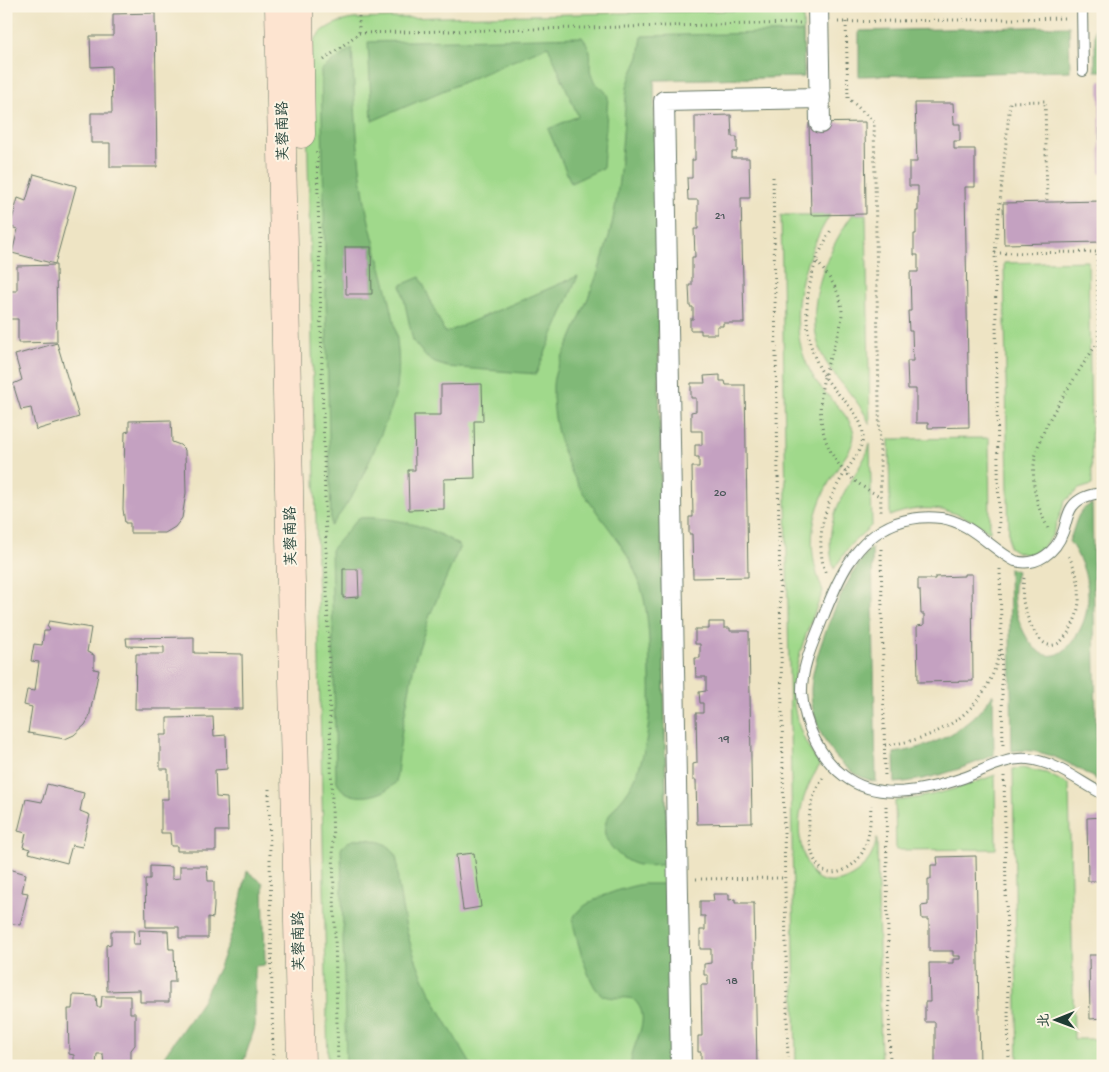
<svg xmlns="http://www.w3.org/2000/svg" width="1109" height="1072" font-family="'Gochi Hand','LXGW WenKai TC',sans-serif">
  <rect width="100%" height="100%" fill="#fcf5e5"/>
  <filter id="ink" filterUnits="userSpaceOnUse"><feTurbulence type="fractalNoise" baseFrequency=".02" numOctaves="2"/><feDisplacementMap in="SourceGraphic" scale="10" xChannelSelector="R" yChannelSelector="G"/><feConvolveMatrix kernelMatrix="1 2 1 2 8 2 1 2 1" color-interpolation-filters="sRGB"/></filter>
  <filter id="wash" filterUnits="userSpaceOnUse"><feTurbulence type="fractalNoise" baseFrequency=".0096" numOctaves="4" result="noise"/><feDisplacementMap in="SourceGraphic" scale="20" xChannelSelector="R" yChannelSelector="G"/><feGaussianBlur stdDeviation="1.12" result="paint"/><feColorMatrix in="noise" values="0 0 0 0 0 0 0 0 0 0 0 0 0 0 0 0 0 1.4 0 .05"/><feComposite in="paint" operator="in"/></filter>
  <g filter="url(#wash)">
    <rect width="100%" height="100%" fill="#eee4c4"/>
    <!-- green -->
    <path fill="#a0d98b" stroke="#608b60" d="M803 9 804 77 654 80 671 1066H328L306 70C308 61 309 51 313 43 320 28 338 21 354 19Z
      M853 214H866L870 425C861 401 839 384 826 362 799 317 825 252 853 214Z
      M781 215H830C798 266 780 337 822 389 831 399 854 421 854 435 854 447 843 459 837 469 811 510 804 546 823 591 798 656 773 701 820 765 801 793 793 826 805 859 808 866 811 873 817 878 834 889 857 876 867 862 873 855 875 846 877 838L881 1066H796Z
      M1088 261 1092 485 1079 489 1065 501 1052 536 1041 549 1032 553 1024 554 1017 552 1009 547 1004 263Z
      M989 438 990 532C959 510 927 501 890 516L889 439Z
      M870 444 872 525 850 545 834 569C824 534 835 505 854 476 860 465 867 456 870 444Z
      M1022 768 1046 773 1069 785 1074 1039H1103V1066H1018L1013 769Z
      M995 775 996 849 896 850 895 801C930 797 962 788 995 775Z"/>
    <!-- forest -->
    <path fill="#80b977" stroke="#507b56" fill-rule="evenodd" d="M1095 25H1103V71H1095Z
      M1069 26 1070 71 859 76V31Z
      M803 32 804 77 654 80 667 864C644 867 632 868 615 851 593 828 610 814 625 795 631 787 636 778 639 768 649 739 651 708 650 677 649 643 650 606 636 574 625 545 603 522 586 497 564 465 552 425 553 386 553 371 564 354 570 341 583 310 597 279 606 247 622 194 621 141 627 87L631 75 639 57 642 36Z
      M582 37C598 57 585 63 593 79 596 87 605 87 608 97L603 168 571 183 548 129 578 116 548 46 372 121 368 42Z
      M352 48C355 99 356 151 365 202 375 259 406 329 397 387 393 409 383 428 375 448 363 477 351 501 331 526L321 70ZM345 247H371L372 294H346Z
      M578 276 536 374 448 367 435 363 426 357 413 341 401 285 420 277 445 333Z
      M1092 504 1097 780C1071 764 1044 747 1012 751L1009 568 1017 571C1014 581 1013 591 1014 602 1017 620 1031 660 1055 655 1064 653 1070 645 1075 638 1096 607 1090 571 1069 541 1076 527 1075 510 1092 504Z
      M358 518C393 516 431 526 460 546L430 615 415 660 402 729 396 782C383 799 340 805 336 777L331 550ZM358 569 359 597 343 598V570Z
      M872 547 876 782C837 774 810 727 811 689 812 655 847 571 872 547Z
      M993 694 994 755C962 769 930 780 895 783L894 753C935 747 970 729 993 694Z
      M356 839C369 838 387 841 394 852 399 860 397 874 398 883 401 902 404 921 409 939 422 985 448 1025 472 1066H346L341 848 348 842Z
      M247 871 263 883 265 965 255 966V1027L242 1066H157L201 1003 219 967 236 922Z
      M644 884H667L671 1066H631C629 1044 656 1019 633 999 623 996 611 1000 602 995 589 988 576 937 573 922 572 903 627 886 644 884Z"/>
    <g id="blocks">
      <!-- building -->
      <path fill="#c4a1c1" d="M155 13 157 167H110V143H91V113H112L111 66 91 67 90 36H113V14Z
        M1099 80H1103V174H1100Z
        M915 103H953L954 124H960V141H954V149H975V187H965L969 427 928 428V423H916V389H908L907 361H913L912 331H909L908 311H911L910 272H918V255H914V234H916V211H918V186H909V162H917Z
        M731 115 732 137H737V152H732V158H749L750 198H741L744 323H723V326H717V334H701V330H690V319H693V307H690L689 285H692V257H695L694 229H698V200H688L687 178H692V160H695V116Z
        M865 122 866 214 811 215 809 123Z
        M34 174 76 186V187L55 264 12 253 18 229 10 227 18 198 26 201Z
        M1103 201V242L1004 244 1003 203Z
        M345 247H371L372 294H346Z
        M56 265 57 342 18 343V319H6V291H17V266Z
        M57 343 79 417 36 430 31 408 21 410 13 384 22 380 15 355Z
        M720 375V381H725L726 385H745L748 577 693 578 692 534H689V517H693L692 467H699V457H695V445H702V431H691V412L696 411V398H691V383H705L704 376Z
        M482 384 483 421H474L475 478 444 479V509L409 510 408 470H415L414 415H441V385Z
        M171 420 172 442 180 445 185 450 186 493 182 518 175 527 165 533H130V523H125L123 509 125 432 129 431V421Z
        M343 569H358L359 597 343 598Z
        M964 574H972L973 681 918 682 917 626 924 625V614H921L920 590H918V579H935V577L964 576Z
        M49 621 91 628 87 652 94 655V669L99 670 89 718 85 725 74 735 65 739 28 733 32 707 24 705 27 690 35 691 39 662 31 661 34 644 42 645 44 631H49L50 630 47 626Z
        M709 622H724V628H730V631H749L752 823 697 824 696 780H693V764L697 763 696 713H703V703H700L699 692 706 691V677H696L695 658H700V644H695V629H709Z
        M194 637V653L242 654 243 709H135L136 654H164V647L127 646 126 638Z
        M213 717 214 736 226 735 227 769 215 770 216 797 227 798 228 831H216V851H177V846H171L170 833H161V799H168V769H160V735H167V718Z
        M47 784 84 793 80 811 90 815 82 847 72 845 67 863 29 853 30 849 23 847 26 833 18 831 26 799 42 802Z
        M1103 817V881H1088L1087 818Z
        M474 853 481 907 463 910 456 855Z
        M976 856 980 1066 935 1065V1022H925V1002H930L929 963H953V959H960V956H953V951H929V919H922L921 906 928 905V879H931V865H938L937 857Z
        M150 866 172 867V879L180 878V866H207L208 881H214V907L213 918 208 917V938H179V927H146L145 879H150Z
        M6 868 26 874 22 892 28 893 20 925 9 923 7 933Z
        M713 894H729V900L735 899V903H754L757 1066H701V1052H698V1036H702L701 985H708V975H704V964L711 963V949H700V930H705V916H700V901H714Z
        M139 930 168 931 169 949H174L175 982H169V1002H140V990L107 991 106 945 111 944V931H134L133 944H140Z
        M1089 955H1103V1018L1090 1019Z
        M73 995 96 996 97 1007H101L102 996H130V1013H135V1045L131 1050V1066H104L103 1054H97L96 1066H74V1055L69 1054 68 1009H72Z"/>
    </g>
  </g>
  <g filter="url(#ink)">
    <use href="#blocks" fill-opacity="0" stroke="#677766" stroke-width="1"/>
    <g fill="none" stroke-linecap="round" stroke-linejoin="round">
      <!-- service casing -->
      <g stroke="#677766" stroke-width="12">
        <path id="service" d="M1082 6 1083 71
          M1103 493C1091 494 1079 497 1072 507 1067 514 1066 524 1063 532 1056 552 1037 567 1015 561 990 548 971 522 941 518 926 516 910 518 896 523 852 540 836 584 820 625 811 647 801 670 802 694 804 724 820 758 844 776 878 802 925 791 963 778 985 770 1005 757 1028 759 1056 762 1078 781 1103 794"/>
      </g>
      <!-- minor casing -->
      <g stroke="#677766" stroke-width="22">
        <path id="minor" d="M818 6 820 123
          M681 1066 664 101 820 98"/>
      </g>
      <!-- secondary casing -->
      <g stroke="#677766" stroke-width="29">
        <path id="secondary" d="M279 6 301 1066
          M299 6 301 134"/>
      </g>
      <!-- path -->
      <path stroke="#677766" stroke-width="3" stroke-dasharray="1 4" stroke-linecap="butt" d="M838 22 1067 18
        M846 22 848 98 874 122 881 515
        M359 33 800 23
        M324 60 359 33V6
        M317 152 338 1066
        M773 177 788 1066
        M995 253 1010 102 1045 101 1047 202
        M817 262C829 276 841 292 842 312 842 332 831 351 826 370 810 424 828 473 880 496
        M1101 508 1103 608
        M1048 528C1020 475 1036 438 1066 392 1076 376 1086 359 1097 344
        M999 533 995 253 1097 252 1101 479
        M881 549 885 778
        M1000 569 1003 748
        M825 572C814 535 826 501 846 471 853 461 862 449 863 437 864 418 845 402 834 389 802 352 801 303 817 259 821 248 827 238 832 228
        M1024 578C1023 585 1022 593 1023 601 1025 613 1037 649 1054 645 1060 644 1064 638 1068 633 1084 609 1082 579 1068 555
        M885 745C942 740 991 708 1000 647
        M1004 776 1009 1066
        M823 778C817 787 813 796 811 806 807 822 807 861 824 871 829 874 836 873 842 871 869 859 870 830 871 805
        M269 789 273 1066
        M886 806 890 1066
        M696 879 785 878"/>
      <!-- service -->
      <use href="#service" stroke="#fff" stroke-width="10"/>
      <!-- minor -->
      <use href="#minor" stroke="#fff" stroke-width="20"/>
      <!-- secondary -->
      <use href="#secondary" stroke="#fde4d0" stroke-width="28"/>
    </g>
  </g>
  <g text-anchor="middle" stroke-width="4" stroke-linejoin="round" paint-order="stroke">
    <!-- number labels -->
    <g font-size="12" fill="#485657">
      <text x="720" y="219">21</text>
      <text x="720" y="496">20</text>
      <text x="724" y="742">19</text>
      <text x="732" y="984">18</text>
    </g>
    <!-- street labels -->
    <g font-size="15" fill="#1f3d34" stroke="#fcf5e5">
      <text transform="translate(282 131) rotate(-91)" y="5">芙蓉南路</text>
      <text transform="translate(290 536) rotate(-91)" y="5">芙蓉南路</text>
      <text transform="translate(298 941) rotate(-91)" y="5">芙蓉南路</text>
    </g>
  </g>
  <!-- margin -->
  <rect width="1109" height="1072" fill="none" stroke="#fcf5e5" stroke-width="25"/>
  <!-- north arrow -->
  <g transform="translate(1056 1020) rotate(269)" stroke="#fcf5e5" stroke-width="4" paint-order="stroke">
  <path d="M0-4L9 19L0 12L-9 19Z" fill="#1f3d34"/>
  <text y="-8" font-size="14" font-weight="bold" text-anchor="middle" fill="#1f3d34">北</text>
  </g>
</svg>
